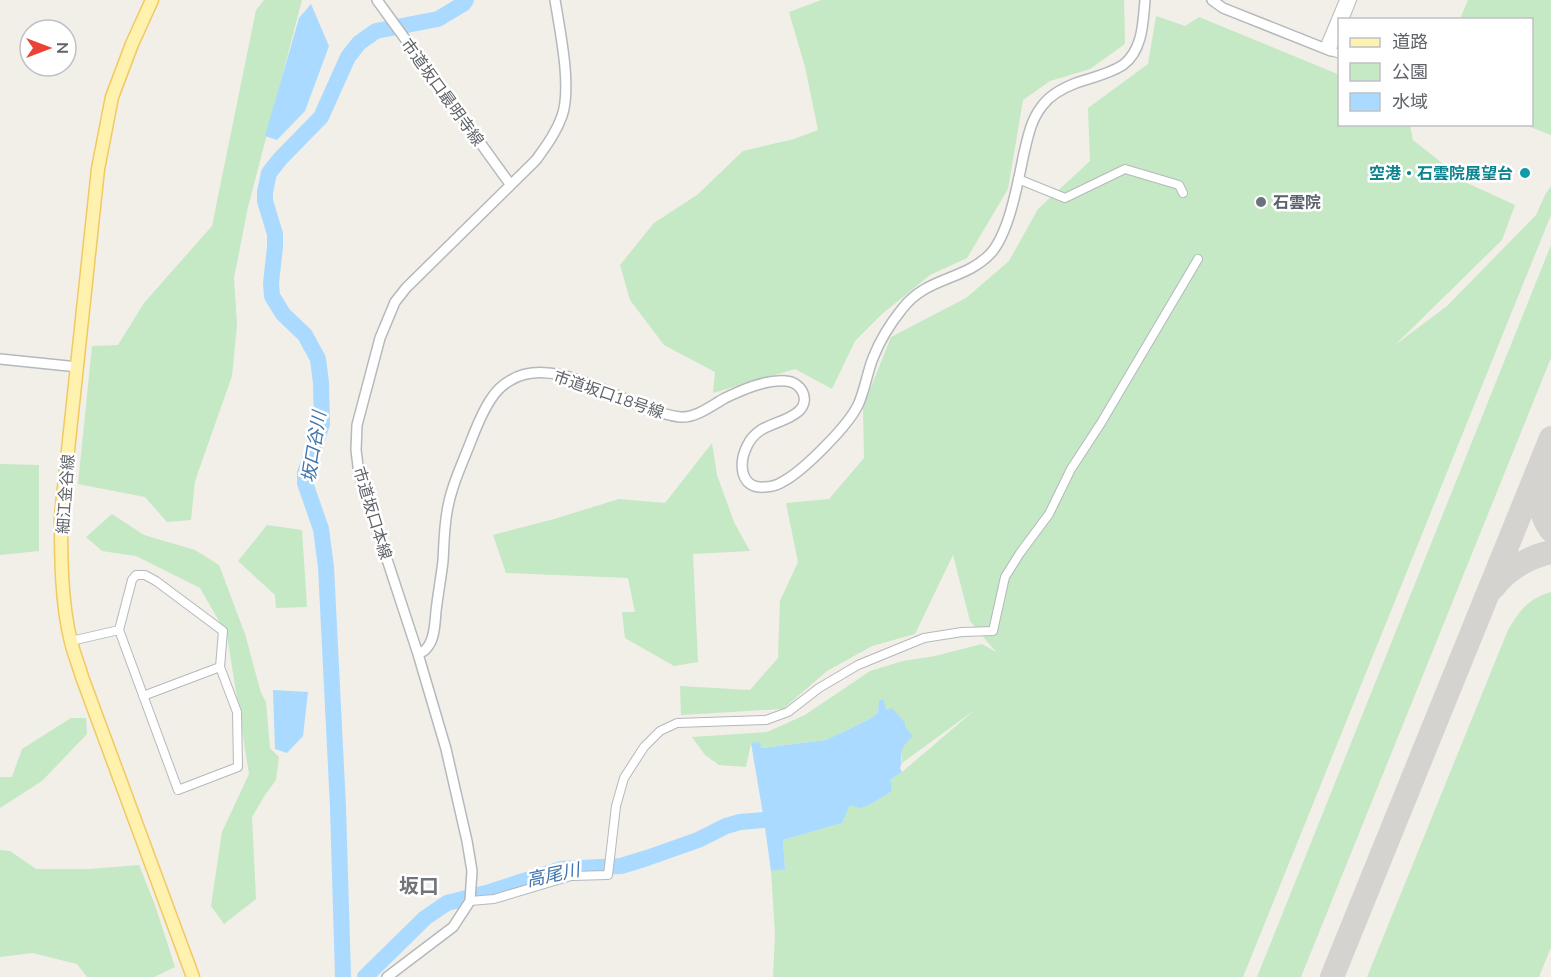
<svg xmlns="http://www.w3.org/2000/svg" width="1551" height="977" font-family="'Nunito Sans','Noto Sans JP',sans-serif">
  <rect width="100%" height="100%" fill="#f1efe8"/>
  <!-- green -->
  <path fill="#c5e8c5" d="M264 0H302L248 207 234 278 237 325 232 376 195 481 191 520 167 522 145 497 78 484 92 346 118 345 144 303 212 226 256 10Z
    M821 0H1124L1125 44 1090 69 1050 81 1023 100 1008 189 967 258 930 275 882 314 855 341 832 389 795 369 713 393 715 372 664 345 630 300 620 265 654 223 697 195 743 151 794 139 818 130 805 67 789 12Z
    M1468 0H1551V135L1525 125 1532 124V20L1460 19Z
    M1156 16 1185 26 1199 17 1335 73 1339 75 1340 124 1410 125 1413 140 1467 183 1515 205 1502 240 1395 345 1447 306 1536 215 1545 195 1551 186V215L1243 977H773L775 934 771 871 785 868 783 840 842 823 850 805H869L891 792 892 784 890 780 902 772 976 709 902 763 901 751 904 745 885 710 884 700H879L878 713 868 720 826 740 761 748 751 743 746 767 719 765 705 755 692 737 767 732 805 715 870 671 903 661 935 656 982 644 996 652 970 621 953 555 915 634 872 646 827 671 783 709 681 715 680 686 750 690 778 658 780 601 798 562 786 503 829 499 864 458 863 407 891 337 966 298 1009 261 1038 209 1090 161 1088 108 1148 64Z
    M1551 245V358L1301 977H1257Z
    M712 443 717 475 734 522 750 551 693 554 698 662 674 666 625 638 622 612H635L628 578 506 573 493 535 554 519 619 499 665 503Z
    M0 464 39 465V551L0 555Z
    M112 514 144 535 195 550 219 565 245 634 261 693 266 702 270 748 279 757 276 780 265 795 252 817 256 899 224 924 211 906 222 832 249 774 227 635 200 588 136 556 102 551 86 537Z
    M267 525 302 530 307 607 276 608 275 595 238 561Z
    M1551 592V947L1539 977H1367L1508 630C1520 610 1528 599 1551 592Z
    M71 718H86L87 734 42 781 0 808V777H12L22 749Z
    M0 850 10 851 36 869H90L139 865 155 905 175 967 154 977H87L77 964 33 953 0 957Z"/>
  <!-- water -->
  <path fill="#aadaff" d="M311 4 329 46 305 111 277 140 265 136 299 18Z
    M273 690 308 692 303 736 287 753 275 749Z
    M879 700H884L886 710 892 708 905 723V727L913 736C907 742 900 748 901 758 901 767 903 759 900 768L902 772 890 780 892 784 891 792 869 805 860 808 850 805 842 823 783 840 785 869 771 871 764 820 751 743 760 742 761 748 826 740 868 720 878 713Z"/>
  <g fill="none" stroke-linecap="round" stroke-linejoin="round">
    <!-- river -->
    <path stroke="#aadaff" stroke-width="16" d="M343 977 338 807 326 567 321 529 305 483V473L322 424 321 383 318 359 305 335 283 314 272 296 271 283 275 247V234L265 201V192L269 173 280 159 321 117 348 57 359 43 376 31 438 19 463 4 466 0
      M365 977 425 918 447 903 486 893 561 869 621 866 647 858 698 840 726 826 740 822 764 820"/>
    <!-- taxiway -->
    <path stroke="#d4d3d0" stroke-width="24" d="M1540 475C1539 493 1539 515 1551 530
      M1493 588C1507 569 1529 557 1551 552
      M1332 977 1551 438"/>
    <!-- minor casing -->
    <g stroke="#b5b8bc" stroke-width="10">
      <path id="minor" d="M1344 20 1352 0
        M1340 30 1331 51 1340 54
        M1324 48 1344 0
        M1018 179 1065 198 1125 169 1179 185 1183 193
        M71 641 119 630 178 790 238 767 237 712 220 667 223 631 156 581 145 575H136L132 580 119 630
        M143 696 220 667
        M470 901 494 899 571 876 608 875 616 806 624 778 644 747 660 731 677 723 766 720 788 712 819 688 858 665 924 638 962 632 993 631 1005 577 1020 553 1049 514 1071 469 1101 423 1198 259"/>
    </g>
    <!-- tertiary casing -->
    <g stroke="#b5b8bc" stroke-width="12">
      <path id="tertiary" d="M377 0 510 184
        M1212 0 1223 8 1331 51
        M0 359 78 367
        M418 654C424 651 425 651 429 645 435 636 435 621 436 611 438 594 441 578 443 561 444 545 444 528 447 512 450 491 459 471 467 451 474 434 480 415 491 399 496 391 502 385 511 380 558 352 630 411 680 417 696 418 711 406 725 398 742 390 766 379 786 381 801 382 811 399 799 411 782 426 758 422 747 446 743 454 741 464 743 473 746 484 754 488 764 487 772 487 778 485 784 481 804 470 848 426 858 405 865 390 867 373 873 358 880 340 890 324 902 309 927 276 965 281 991 253 1010 231 1018 181 1024 153 1028 136 1031 120 1042 106 1050 95 1063 88 1076 83 1091 78 1109 74 1123 65 1143 50 1143 22 1145 0
        M387 977 453 927 470 901 472 871 467 841 446 749 418 654 359 474 356 450 357 425 380 338 395 302 406 288 536 160C546 146 556 133 562 116 572 87 560 31 555 0"/>
    </g>
    <!-- primary casing -->
    <g stroke="#f2c960" stroke-width="15">
      <path id="primary" d="M152 0 132 44 112 97 98 169 61 516C61 557 61 602 71 642 74 654 79 666 82 677L193 977"/>
    </g>
    <!-- minor -->
    <use href="#minor" stroke="#fff" stroke-width="8"/>
    <!-- tertiary -->
    <use href="#tertiary" stroke="#fff" stroke-width="9"/>
    <!-- primary -->
    <use href="#primary" stroke="#fff2af" stroke-width="12"/>
  </g>
  <!-- markers -->
  <circle fill="#0f9aa8" stroke="#fff" stroke-width="2" cx="1525" cy="173" r="6"/>
  <circle fill="#6b7280" stroke="#fff" stroke-width="2" cx="1261" cy="202" r="6"/>
  <g text-anchor="middle" stroke-width="5" stroke-linejoin="round" paint-order="stroke">
    <!-- street labels -->
    <g font-size="16" fill="#5f6368" stroke="#fff">
      <text transform="translate(443 92) rotate(54)" y="6">市道坂口最明寺線</text>
      <text transform="translate(609 394) rotate(19)" y="6">市道坂口18号線</text>
      <text transform="translate(65 494) rotate(-86)" y="6">細江金谷線</text>
      <text transform="translate(373 513) rotate(73)" y="6">市道坂口本線</text>
    </g>
    <!-- culture labels -->
    <g font-size="16" font-weight="bold" fill="#0d838f" stroke="#fff" text-anchor="end">
      <text x="1513" y="179">空港・石雲院展望台</text>
    </g>
    <!-- worship labels -->
    <g font-size="16" font-weight="bold" fill="#5b616d" stroke="#fff" text-anchor="start">
      <text x="1273" y="208">石雲院</text>
    </g>
    <!-- water labels -->
    <g font-size="18" font-style="italic" fill="#4174aa" stroke="#fff">
      <text transform="translate(314 447) rotate(-81)" y="6">坂口谷川</text>
      <text transform="translate(553 875) rotate(-12)" y="6">高尾川</text>
    </g>
    <!-- quarter labels -->
    <g font-size="20" font-weight="bold" fill="#70757a" stroke="#fff">
      <text x="419" y="893">坂口</text>
    </g>
  </g>
  <!-- legend -->
  <rect x="1338" y="18" width="195" height="108" fill="#ffffff" stroke="#bfc1c3" stroke-width="1.5"/>
  <rect x="1350" y="38" width="30" height="9" fill="#fff2af" stroke="#bfc1c3" stroke-width="1.5"/>
  <text x="1392" y="48" font-size="18" fill="#5f6368">道路</text>
  <rect x="1350" y="63" width="30" height="18" fill="#c5e8c5" stroke="#bfc1c3" stroke-width="1.5"/>
  <text x="1392" y="78" font-size="18" fill="#5f6368">公園</text>
  <rect x="1350" y="93" width="30" height="18" fill="#aadaff" stroke="#bfc1c3" stroke-width="1.5"/>
  <text x="1392" y="108" font-size="18" fill="#5f6368">水域</text>
  <!-- north arrow -->
  <g transform="translate(48 48) rotate(90)"><circle r="28" fill="#ffffff" stroke="#bfc1c3" stroke-width="1.5"/>
  <path d="M0-4.5L10 22L0 15L-10 22Z" fill="#ea4335"/>
  <text y="-9" font-size="16" font-weight="bold" text-anchor="middle" fill="#5f6368">N</text>
  </g>
</svg>
